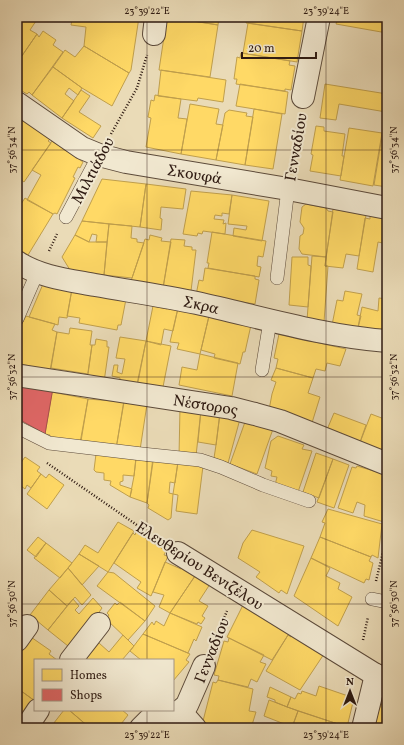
<svg xmlns="http://www.w3.org/2000/svg" width="404" height="745" font-family="Vollkorn,serif">
  <rect width="100%" height="100%" fill="#eadbb7"/>
  <filter id="stains"><feTurbulence type="fractalNoise" baseFrequency=".005" numOctaves="4"/><feColorMatrix values="0 0 0 0 .2 0 0 0 0 .09 0 0 0 0 .02 0 0 0 .5 -.17"/></filter>
  <radialGradient id="worn" r=".72"><stop offset=".6" stop-color="#630" stop-opacity="0"/><stop offset="1" stop-color="#630" stop-opacity=".3"/></radialGradient>
  <!-- homes -->
  <path fill="#ffd966" stroke="#c09f4c" d="M19 17H29L36 21 30 30 37 34 17 63V20Z
    M67 17H139L131 70 129 73 84 46 86 27 71 25 72 20 67 19Z
    M167 17 218 25 210 77 159 70Z
    M170 17H219L218 25Z
    M247 17H304L302 31 246 23Z
    M338 17H387V33L336 24Z
    M248 23 302 31 297 62 243 53Z
    M43 31 56 40 53 45 63 52 32 95 29 92 27 94 17 88V63L37 34 39 37Z
    M84 46 129 73 112 106 82 88 53 67 65 50 75 57Z
    M241 53 290 61 289 65 295 66 291 90 285 89V91L236 84 237 79H234L237 57 240 58Z
    M53 67 82 88 78 95 69 88 65 94 74 101 62 118 32 95Z
    M161 70 226 80 223 102 198 98 197 101 158 96Z
    M240 84 288 92 285 114 236 106Z
    M325 84 387 94 386 112 339 104 336 120 320 118Z
    M81 90 90 96 79 112 101 126 93 138 62 118Z
    M155 95 181 99 178 118 187 119 181 154 146 147 151 118 148 117 151 100 154 101Z
    M190 104 219 109 216 124 223 125 216 160 181 154Z
    M254 109 282 114 273 169 245 165Z
    M229 110 247 113 246 116 253 117 245 165 216 160 225 113Z
    M17 113 51 138 48 141 51 143 24 182 20 179 18 183 17 182Z
    M385 117H387V131L383 130Z
    M316 126 324 127V131L345 134 342 156H344L341 176 310 171 313 155 311 154Z
    M349 128 382 133 373 186 340 180Z
    M383 130 387 131V187L374 185Z
    M52 141 83 162 80 168 78 167 73 177 75 178 57 214 55 213 53 214 27 200 41 175 32 170Z
    M102 179 146 184 140 227 82 221Z
    M146 184 186 189 183 209 161 207 160 218 162 219 161 230 140 227Z
    M191 191 232 195 229 214 222 213V216L215 215 214 219 224 220 223 224 226 223 225 234 203 231 202 234 198 233 197 236 183 234Z
    M232 195 269 201 262 241 233 236 234 228 246 230 247 226 228 224Z
    M25 198 53 214 28 255 17 248V201L21 204Z
    M306 204 326 208 328 211 333 212 326 257 302 254 299 249 300 236 303 234 304 228 300 222 302 207Z
    M333 209 366 215 359 256 346 254 343 268 325 266Z
    M370 216 387 219V244L378 242 373 272 357 269 365 218 370 219Z
    M82 221 109 224 107 242H96L97 235 92 234 89 242 75 235Z
    M109 224 132 226 131 238 137 239V242L144 243 132 278 104 275Z
    M212 232 266 241 263 257 258 256 257 266 261 267 259 277 208 268 209 263H207Z
    M75 235 89 242H107L104 275 70 270 62 257Z
    M150 235 162 238 161 241 171 242 163 288 131 281 145 239 149 240Z
    M171 239 185 240 184 246 192 247V250H196L191 291 163 288Z
    M312 256 326 257 325 266H328L324 322 307 320Z
    M292 257H308V265L311 266 308 307 289 305Z
    M17 267 25 272 17 286Z
    M205 268 255 276V279L259 280 255 304 196 295 199 280 203 281Z
    M43 284 72 289 67 318 59 317 58 325 29 317Z
    M72 289 126 299 121 325H118L117 330 79 323 80 318 67 316Z
    M345 291 362 294 357 315 361 316 358 328 332 325 337 300 343 301Z
    M379 298 387 299V337L357 332 362 307 378 311Z
    M153 306 167 309 168 306 178 308 173 331 164 329 161 345 146 341Z
    M178 308 209 316 200 354 177 349 179 343 170 342Z
    M26 316 55 324 52 330 57 332 50 371 17 363V333Z
    M209 316 251 325 245 352H243L240 364 214 358 215 354 201 350Z
    M70 328 92 331 90 345H92L88 374 51 368 57 332 69 334Z
    M279 334 346 349 340 366 327 363 325 371 316 369 313 378 276 368 278 359 274 358Z
    M120 337 146 341 137 384 120 381V378L112 376 114 365H118L117 372 122 374 125 359 116 358Z
    M96 339 107 341V347H109L104 382 87 379 92 345H95Z
    M146 341 171 346 162 392 137 387Z
    M200 354 238 363 232 396 179 385 182 367 197 370Z
    M276 368 313 378 308 393 320 397 311 426 269 410 272 394 276 382 271 380Z
    M52 392 88 399 81 441 49 440 50 435 45 434Z
    M88 399 124 402 116 449 80 443Z
    M124 400 147 404 140 450 116 449Z
    M180 408 201 410 196 456H179Z
    M201 410 220 413 216 445 198 442Z
    M220 413 240 419 228 463 214 458 216 445Z
    M334 413 366 425 359 445 326 432Z
    M371 414 387 420V455L359 445Z
    M245 422 255 425 256 423 273 429 257 474 230 464Z
    M278 436 304 445 302 449 312 451 298 492 275 485 277 477 271 476 272 471 265 468 271 441Z
    M316 453 333 459 319 498 303 492Z
    M96 454 136 457 134 476 123 475V481L120 482V485L132 489 130 497 110 485 111 481 104 480V473L96 472 94 470Z
    M17 457 22 461 17 468Z
    M25 457 40 467 37 471 41 474 31 488 27 485 25 489 17 483V468Z
    M153 458 178 462 175 483 170 482 169 493 173 494 171 518 168 520 148 508 149 505 147 503Z
    M136 459 153 462 147 503 130 497 134 476Z
    M333 459 349 465 334 508 317 502Z
    M178 462 203 466 197 514 176 511 178 495 173 494Z
    M357 466 387 475V508L384 522 364 516 365 505 357 502 353 513 338 508 352 467 356 468Z
    M41 474 46 478 49 474 64 485 47 509 27 494Z
    M328 509 382 524 378 558 372 555 371 557 320 537 325 523 322 522Z
    M118 522 134 531 108 572 79 554 85 545 98 553Z
    M252 530 304 546 287 594 281 590 279 593 256 577 260 572 238 558 243 543Z
    M136 532 166 551 164 555 168 556 151 596 137 588 141 582 114 563 133 533 135 535Z
    M38 537 46 543 36 557 27 550Z
    M320 537 371 557 369 561 373 563 369 580 366 579 364 583 311 558Z
    M46 543 72 563 60 578 34 558Z
    M79 554 99 566 82 585 68 568Z
    M311 558 330 568 326 576 340 583 338 589 352 597 338 626 294 596Z
    M165 562 181 569 184 565 197 573 170 613 159 607 164 595 153 592Z
    M68 568 91 595 82 605 75 597 67 606 49 590Z
    M108 572 114 573 155 606 145 621 97 586Z
    M197 573 212 581 199 601 208 606 202 616 205 618 201 624 198 622 197 624 170 613Z
    M49 590 67 606 48 630 30 615Z
    M93 598 102 608 73 650 48 630 73 599 79 606 75 610 79 614Z
    M120 602 145 621 128 640 106 619 109 615 107 613 115 603 117 605Z
    M244 603 290 632 272 660 227 637Z
    M170 613 202 627 196 641 194 639 188 653 143 634 152 622 154 625 156 621 164 626Z
    M143 634 190 654 186 660 189 662 173 681V660H141L130 651Z
    M292 634 324 654 300 690 266 671 288 635 291 637Z
    M28 635 51 651 49 654 57 660H35V701L17 688V649Z
    M123 635 134 646 122 660H89L87 658 99 643 109 652Z
    M229 638 264 655 260 662 266 664 257 682 251 679 248 687 218 680 219 676 214 675 224 641 228 642Z
    M218 680 253 689 249 711 256 712 252 725 256 728H214L203 721 213 682 216 683Z
    M319 686 354 698 347 727 287 707 291 697 295 699 298 693 301 694 302 691 316 696Z
    M270 687 291 697 287 707 275 702V700L267 697Z
    M17 688 35 701 17 728Z
    M384 699 387 701V728H374L377 714Z
    M269 700 298 711 292 727 264 716Z
    M64 710H69L90 728H50Z
    M69 710H122L128 715 118 728H90Z
    M298 711 347 727V728H292Z"/>
  <!-- shops -->
  <path fill="#e06666" stroke="#aa4f4c" d="M17 382 53 388 45 434 17 418Z"/>
  <g fill="none" stroke-linecap="round" stroke-linejoin="round">
    <!-- lane casing -->
    <g stroke="#5c4a3a" stroke-width="14">
      <path id="lane" d="M66 217 99 155
        M277 278 288 189
        M17 319 37 273
        M262 370 270 321
        M17 427 49 443 142 454 200 460 221 467 263 485 309 501
        M372 599 387 602"/>
    </g>
    <!-- street casing -->
    <g stroke="#5c4a3a" stroke-width="24">
      <g id="street">
        <path d="M154 34 156 17"/>
        <path d="M303 97 319 17"/>
        <path id="s1" d="M17 103 82 148 99 155 126 162 288 189 387 208"/>
        <path id="s2" d="M17 262C40 277 68 280 95 285 129 291 163 296 197 303 260 317 322 336 387 341"/>
        <path id="s3" d="M17 376H22L231 408 255 414 280 421 387 464"/>
        <path d="M178 553 387 682"/>
        <path d="M17 640 27 626"/>
        <path d="M71 660 99 624"/>
        <path d="M180 711 195 728"/>
        <path d="M26 728 38 710"/>
        <path d="M141 728 149 720 180 711 187 705 204 666"/>
        <path d="M363 728 376 675"/>
      </g>
    </g>
    <!-- path -->
    <path stroke="#2d1911" stroke-width="2.5" stroke-dasharray="1 2" stroke-linecap="butt" d="M111 134 137 88 147 55
      M292 165 300 119
      M49 251 57 234
      M47 463 160 541
      M376 581 384 548 387 525
      M363 640 368 617
      M213 645 227 611"/>
    <!-- lane -->
    <use href="#lane" stroke="#f1e8d0" stroke-width="13"/>
    <!-- street -->
    <use href="#street" stroke="#f1e8d0" stroke-width="22"/>
  </g>
  <!-- ticks -->
  <path fill="none" stroke="#2d1911" stroke-width="1" stroke-opacity="0.45" d="M147 17V660M326 17V728M17 150H387M17 377H387M17 604H387M147 710V728"/>
  <g text-anchor="middle" stroke-width="4" stroke-linejoin="round" paint-order="stroke">
    <!-- street labels -->
    <g font-size="16" fill="#2d1911" stroke="#f1e8d0">
      <text transform="translate(295 147) rotate(-80)" y="6">Γενναδίου</text>
      <text transform="translate(92 170) rotate(-62)" y="6">Μιλτιάδου</text>
      <text dy="6" stroke="none"><textPath href="#s1" startOffset="195">Σκουφά</textPath></text>
      <text dy="6" stroke="none"><textPath href="#s2" startOffset="190">Σκρα</textPath></text>
      <text dy="6" stroke="none"><textPath href="#s3" startOffset="191">Νέστορος</textPath></text>
      <text transform="translate(200 565) rotate(33)" y="6">Ελευθερίου Βενιζέλου</text>
      <text transform="translate(211 650) rotate(-68)" y="6">Γενναδίου</text>
    </g>
  </g>
  <!-- margin -->
  <rect width="404" height="745" fill="none" stroke="#eadbb7" stroke-width="44"/>
  <!-- legend -->
  <rect x="34" y="659" width="140" height="52" fill="#f1e8d0" stroke="#a39584"/>
  <rect x="42" y="669" width="20" height="12" fill="#ffd966" stroke="#a39584"/>
  <text x="70" y="679" font-size="12" fill="#2d1911">Homes</text>
  <rect x="42" y="689" width="20" height="12" fill="#e06666" stroke="#a39584"/>
  <text x="70" y="699" font-size="12" fill="#2d1911">Shops</text>
  <!-- north arrow -->
  <g transform="translate(350 691)" stroke="#f1e8d0" stroke-width="3" paint-order="stroke">
  <path d="M0-3L7 15L0 10L-7 15Z" fill="#2d1911"/>
  <text y="-6" font-size="11" font-weight="bold" text-anchor="middle" fill="#2d1911">N</text>
  </g>
  <!-- scale -->
  <path d="M242 52v6h74v-6" fill="none" stroke="#2d1911" stroke-width="2"/>
  <text x="248" y="52" font-size="12" fill="#2d1911" stroke="#f1e8d0" stroke-width="3" paint-order="stroke">20 m</text>
  <rect x="22" y="22" width="360" height="701" fill="none" stroke="#2d1911" stroke-width="1.5"/>
  <g font-size="10" text-anchor="middle" fill="#2d1911">
    <text x="147" y="14">23°39'22"E</text>
    <text x="326" y="14">23°39'24"E</text>
    <text transform="translate(11 150) rotate(-90)" y="4">37°56'34"N</text>
    <text transform="translate(393 150) rotate(-90)" y="4">37°56'34"N</text>
    <text transform="translate(11 377) rotate(-90)" y="4">37°56'32"N</text>
    <text transform="translate(393 377) rotate(-90)" y="4">37°56'32"N</text>
    <text transform="translate(11 604) rotate(-90)" y="4">37°56'30"N</text>
    <text transform="translate(393 604) rotate(-90)" y="4">37°56'30"N</text>
    <text x="147" y="738">23°39'22"E</text>
    <text x="326" y="738">23°39'24"E</text>
  </g>
  <rect width="100%" height="100%" filter="url(#stains)"/>
  <rect width="100%" height="100%" fill="url(#worn)"/>
</svg>
